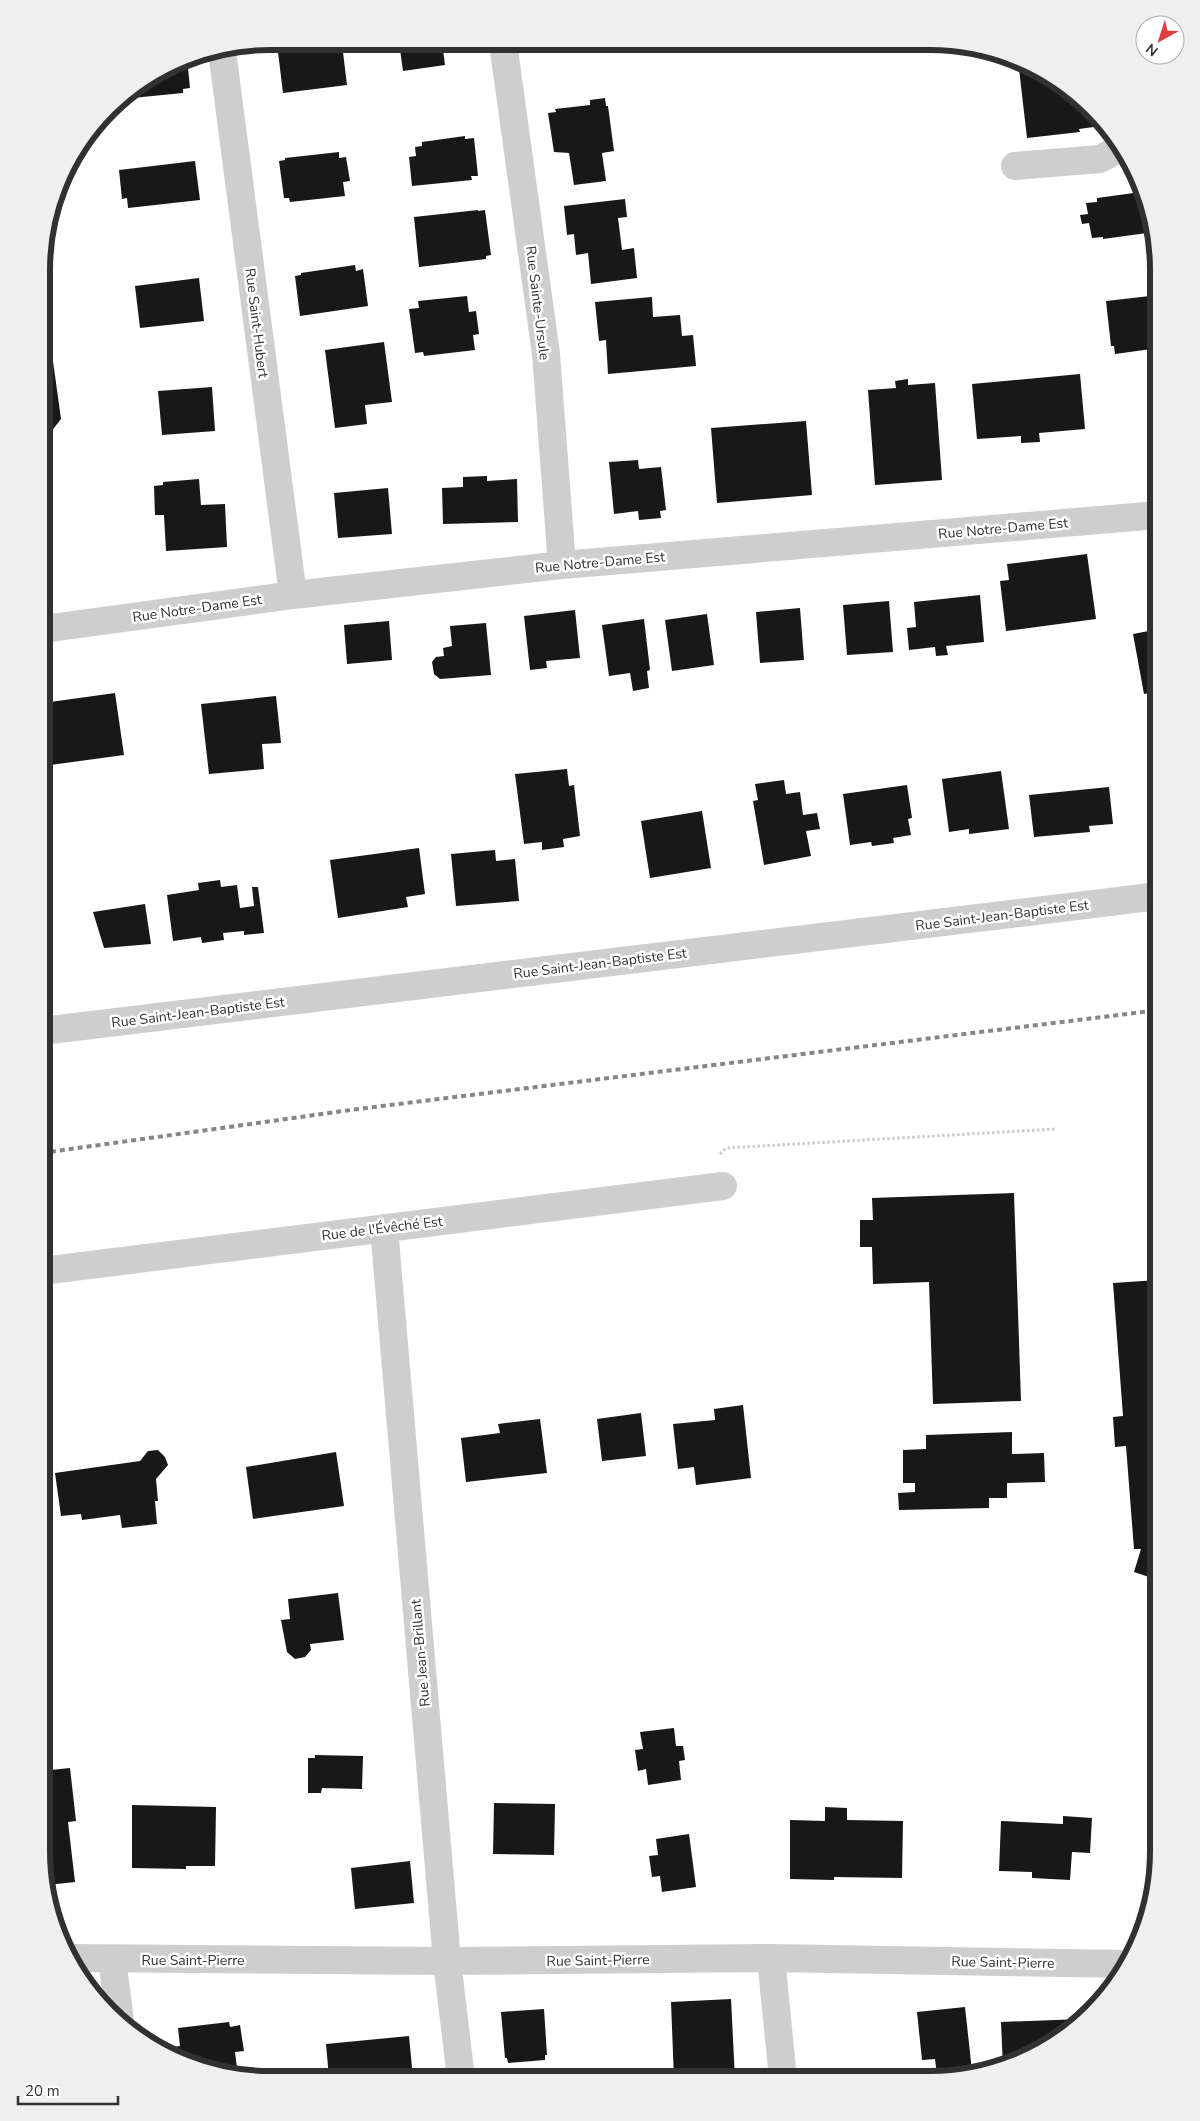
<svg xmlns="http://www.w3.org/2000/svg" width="1200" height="2121" font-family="'Nunito Sans',sans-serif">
  <rect width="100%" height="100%" fill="#fff"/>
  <!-- building -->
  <path fill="#181818" d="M282 41 324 42V47L342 44 347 85 283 93 278 52 283 51Z
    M399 42H442L445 65 403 71Z
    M187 58 190 88 183 89V93L132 98 131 91 183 59Z
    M1018 60 1031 65 1081 98 1103 124 1101 126 1079 129 1080 132 1027 138Z
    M605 98 606 106H608L614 151 602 153 606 181 574 185 569 153 554 152 548 113 556 112 555 109 590 105V100Z
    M465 136V139L474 138 478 176H471L472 180 412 186 409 157 416 156 415 147 422 146V142Z
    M339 152V158L346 157 350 181 343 182 345 196 290 202 289 198H284L279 161 285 160V158Z
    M195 161 200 200 128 208 127 198 122 199 119 170Z
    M1141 192 1142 197H1147L1150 218 1151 227 1147 228V233L1103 239V237L1092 238 1089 223 1082 224 1080 215 1088 214 1086 203 1097 202V198Z
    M625 199 627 217 618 218 622 250 634 248 637 278 591 284 588 253 576 255 574 234 567 235 564 206Z
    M478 210V211L485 210 491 255 486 256V259L419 267 414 217Z
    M1155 249 1159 277 1151 278 1147 251Z
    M355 265 356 271 363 269 368 306 300 316 295 276 301 275V273Z
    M199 278 204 321 140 328 135 286Z
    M43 289 61 419 43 442Z
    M1159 295V348L1115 354 1114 346H1111L1106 301Z
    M467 296 469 312 476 311 479 334 473 335 475 350 424 356 423 352 415 353 409 309 419 308 418 301Z
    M652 297 653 317 680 315 682 336 693 335 696 366 608 374 606 340 599 341 595 302Z
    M384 342 392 402 365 405 367 424 335 428 325 350Z
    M1080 374 1085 429 1039 433 1040 442 1021 443V436L977 439 972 384Z
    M908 379V385L935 383 942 480 875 485 868 390 896 388 895 381Z
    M212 387 215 431 162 435 158 391Z
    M806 421 812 495 717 503 711 428Z
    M638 460 639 469 661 467 666 510 660 511 661 518 639 520 638 511 614 514 609 462Z
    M487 476V481L517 479 518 522 443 524 442 488 463 487V477Z
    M199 479 201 505 225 504 227 547 166 551 164 515H155L154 486 163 485V482Z
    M388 488 392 534 338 538 334 493Z
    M1087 554 1096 619 1006 631 1000 581 1009 580 1007 564Z
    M980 595 984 642 946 646 948 655 936 656 935 647 909 650 907 628 916 627 914 602Z
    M889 601 893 652 847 655 843 605Z
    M800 608 804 660 760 663 756 612Z
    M575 610 580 658 546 661 547 668 530 670 524 616Z
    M707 614 714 665 672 671 665 620Z
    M644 619 650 670 647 671 649 688 633 691 630 673 609 676 602 625Z
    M389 621 392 660 347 664 344 625Z
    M486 623 491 675 440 679 434 674 432 662 436 657 444 656 443 648 452 646 450 626Z
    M1159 629V711L1153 713 1149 693 1144 694 1133 634Z
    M115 693 124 755 43 766V703Z
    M276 696 281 743 262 744 264 769 209 774 201 704Z
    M567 769 569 786 574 785 580 836 563 839 564 847 542 850V842L524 844 515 774Z
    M1001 771 1009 829 969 834V829L949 832 942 779Z
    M784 780 786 794 800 792 803 815 817 813 820 829 806 831 811 856 764 865 753 801 758 800 755 784Z
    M907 785 912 818 908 819 911 835 893 838 894 843 872 846 871 842 850 845 843 794Z
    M1109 787 1113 824 1089 826 1090 832 1034 837 1029 795Z
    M702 811 711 868 650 878 641 821Z
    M419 848 425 894 406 897 408 907 338 918 330 860Z
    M495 850 496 861 515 859 519 901 456 906 451 854Z
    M220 880 221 887 237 885 240 908 254 906 252 887H258L264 933 244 935V931L223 933 224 940 202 943 201 937 173 941 167 895 199 890 198 883Z
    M145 904 151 944 104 948 93 912Z
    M1014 1193 1021 1401 933 1404 929 1282 873 1284 872 1247H860V1220H873L872 1198Z
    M1158 1280V1580L1134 1572 1141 1549H1134L1126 1446 1115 1447 1113 1417 1123 1416 1113 1283Z
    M743 1405 751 1478 696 1485 694 1467 678 1469 673 1424 715 1420 714 1409Z
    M641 1413 646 1456 602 1461 597 1419Z
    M540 1419 547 1473 466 1482 461 1438 500 1433 498 1424Z
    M1012 1432V1454L1044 1453 1045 1482 1007 1483V1498H989V1508L899 1510 898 1493 915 1492V1483H903V1450L926 1449V1435Z
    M158 1450 165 1457 168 1465 156 1479 158 1501H155L157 1524 122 1528 120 1515 82 1520 81 1514 61 1516 55 1473 140 1461 148 1451Z
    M336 1452 344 1506 253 1519 246 1467Z
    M338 1593 344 1640 310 1644 311 1650 305 1657 295 1659 287 1652 281 1620 290 1619 288 1599Z
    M674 1728 676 1746H683L685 1760 679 1761 681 1780 648 1785 646 1769 638 1771 635 1750 643 1749 640 1732Z
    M315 1755 363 1756 362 1789 322 1788 321 1793H308V1758H315Z
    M70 1768 76 1821 68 1822 75 1882 47 1885 41 1851V1771Z
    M494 1803 555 1804 554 1855 493 1854Z
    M132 1805 216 1807 215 1866H186V1869L132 1868Z
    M825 1807 847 1808V1820L903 1821 902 1878 834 1877V1880L790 1879V1820L825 1821Z
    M1063 1816 1092 1818 1090 1853 1072 1852 1070 1880 1032 1878V1872L999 1871 1001 1821 1063 1824Z
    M689 1834 696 1887 662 1892 660 1876 652 1877 649 1856 658 1855 656 1839Z
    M1155 1848H1158L1156 1876H1155Z
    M410 1861 414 1903 355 1909 351 1868Z
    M731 1999 735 2079H674L671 2002Z
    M965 2007 972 2071 937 2075 935 2059 922 2060 917 2012Z
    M544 2009 547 2055H545V2060L508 2063 507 2058H505L501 2012Z
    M1082 2019 1069 2033 1003 2068 1001 2022Z
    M229 2022 230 2027 240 2025 244 2051 235 2052 238 2077 182 2062 174 2057 173 2047 180 2046 178 2028Z
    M409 2036 413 2078H329L326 2044Z"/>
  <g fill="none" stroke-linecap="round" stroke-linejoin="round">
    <!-- path -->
    <path stroke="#cbcbcb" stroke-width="3" stroke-dasharray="2.5 2.5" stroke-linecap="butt" d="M720 1154 726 1148 1056 1129"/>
    <!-- minor -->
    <path stroke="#cecece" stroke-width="28" d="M503 43 546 354 562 565
      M222 51 293 595
      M1015 166 1100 159 1122 147
      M43 629 293 595 562 565 1159 515
      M42 1031 1159 896
      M384 1228 447 1961 461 2078
      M42 1271 723 1186
      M70 1958 447 1961 771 1958 1127 1964
      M771 1958 783 2079
      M112 1959 120 2021"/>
    <!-- rail -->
    <path stroke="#868686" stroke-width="4" stroke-dasharray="5 4" stroke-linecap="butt" d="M42 1153 358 1109 1159 1010"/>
  </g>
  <g text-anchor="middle" stroke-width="5" stroke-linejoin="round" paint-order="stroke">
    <!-- street labels -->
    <g font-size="14" fill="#313131" stroke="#fff">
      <text transform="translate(538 303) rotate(83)" y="5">Rue Sainte-Ursule</text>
      <text transform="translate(257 323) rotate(83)" y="5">Rue Saint-Hubert</text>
      <text transform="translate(1003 528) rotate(-5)" y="5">Rue Notre-Dame Est</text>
      <text transform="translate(600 562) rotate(-5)" y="5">Rue Notre-Dame Est</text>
      <text transform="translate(197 608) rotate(-8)" y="5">Rue Notre-Dame Est</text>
      <text transform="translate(1002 915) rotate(-7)" y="5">Rue Saint-Jean-Baptiste Est</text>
      <text transform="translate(600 963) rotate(-7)" y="5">Rue Saint-Jean-Baptiste Est</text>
      <text transform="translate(198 1012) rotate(-7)" y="5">Rue Saint-Jean-Baptiste Est</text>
      <text transform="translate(382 1228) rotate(-7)" y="5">Rue de l'Évêché Est</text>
      <text transform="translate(420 1653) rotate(-95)" y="5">Rue Jean-Brillant</text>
      <text x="193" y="1965">Rue Saint-Pierre</text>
      <text transform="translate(598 1960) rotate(-1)" y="5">Rue Saint-Pierre</text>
      <text transform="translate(1003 1962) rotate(1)" y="5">Rue Saint-Pierre</text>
    </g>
  </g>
  <!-- crop -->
  <path d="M0 0H1200V2121H0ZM270 50H930A220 220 0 0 1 1150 270V1851A220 220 0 0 1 930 2071H270A220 220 0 0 1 50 1851V270A220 220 0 0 1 270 50Z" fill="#efefef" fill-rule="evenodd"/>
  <path fill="none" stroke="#313131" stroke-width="6" d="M270 50H930A220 220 0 0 1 1150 270V1851A220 220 0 0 1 930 2071H270A220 220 0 0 1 50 1851V270A220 220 0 0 1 270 50Z"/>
  <!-- north arrow -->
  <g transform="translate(1160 40) rotate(219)"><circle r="24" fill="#ffffff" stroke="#adadad"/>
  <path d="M0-4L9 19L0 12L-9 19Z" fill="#de3d43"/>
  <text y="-8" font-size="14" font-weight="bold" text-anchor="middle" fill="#313131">N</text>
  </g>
  <!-- scale -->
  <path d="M18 2096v8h100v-8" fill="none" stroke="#313131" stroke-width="2.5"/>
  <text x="25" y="2096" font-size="15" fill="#313131" stroke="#ffffff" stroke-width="4" paint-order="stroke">20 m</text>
</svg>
